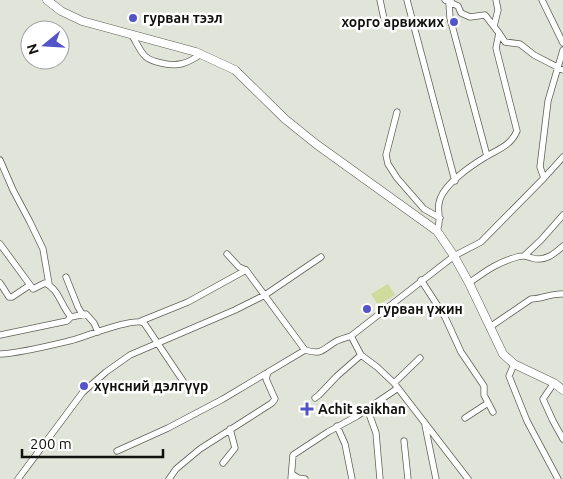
<svg xmlns="http://www.w3.org/2000/svg" width="563" height="479" font-family="Ubuntu,sans-serif">
  <rect width="100%" height="100%" fill="#e1e4d9"/>
  <!-- green -->
  <path fill="#d0da9b" d="M388 284 395 295 378 305 371 294Z"/>
  <g fill="none" stroke-linecap="round" stroke-linejoin="round">
    <!-- street casing -->
    <g stroke="#5f6057" stroke-width="7">
      <path id="street" d="M380 0 384 19
        M407 0 455 181
        M445 0 458 6 461 13 470 17 485 15 499 33 496 48 517 131C511 145 499 149 487 156
        M542 0 563 43
        M494 26 498 10 496 0
        M499 33 505 42 520 44 534 55 563 70
        M131 34C136 41 140 52 146 57 150 60 156 62 161 63 177 67 187 64 201 54
        M397 112 386 155 388 164 397 178 424 209 440 218
        M0 160 13 190 30 222 43 249 49 284
        M544 178 563 157
        M437 231C442 220 437 214 439 203 442 185 472 165 487 156L450 18 449 3 451 0
        M0 244 33 289 45 283C59 289 61 306 71 317L86 314 94 323 98 332
        M227 254 239 267 246 270 305 350C322 355 322 350 335 342 340 339 346 338 351 336L454 256 481 242 544 178 540 167 548 101 563 50
        M525 255 541 240 563 215
        M66 277 78 307 82 314
        M421 280 445 317 461 352 484 386V395L493 412
        M0 283 9 297H12L30 285
        M469 283C486 271 496 263 517 257 524 255 526 256 532 258 545 262 554 254 563 246
        M141 321 188 302 246 270
        M490 327 531 299C543 299 551 293 563 294
        M0 335 67 321 71 317
        M351 336 361 355 377 367 394 383 468 479
        M0 354C21 353 52 345 73 340 87 336 134 317 144 323L185 384
        M514 364 509 376 527 421 558 479
        M394 383 420 358
        M554 383 543 399 553 421 563 439
        M315 398 319 395 337 376 361 355
        M367 408 376 433 380 479
        M465 418 488 403
        M425 425 436 479
        M337 426 345 444 352 479
        M404 441 408 479
        M117 451 168 428 223 399 305 350
        M223 463 235 448 230 429
        M292 474 298 478 305 479
        M18 479 83 392 106 372 130 355 235 310 265 295 321 257
        M169 479 176 469 200 449 272 403 275 399 266 379 268 372
        M291 479 293 455 328 432 357 416 398 388"/>
    </g>
    <!-- secondary casing -->
    <g stroke="#5f6057" stroke-width="9">
      <path id="secondary" d="M47 0 61 11 82 21 196 52 235 70 285 119 316 144 437 231 454 256 469 283 503 354 514 364 554 383 563 390"/>
    </g>
    <!-- street -->
    <use href="#street" stroke="#fff" stroke-width="5.5"/>
    <!-- secondary -->
    <use href="#secondary" stroke="#fff" stroke-width="8"/>
  </g>
  <!-- markers -->
  <g fill="#5353ca" stroke="#fff" stroke-width="2">
    <circle cx="133" cy="18" r="5"/>
    <circle cx="454" cy="22" r="5"/>
    <circle cx="367" cy="309" r="5"/>
    <circle cx="84" cy="386" r="5"/>
    <path d="M304.5 401.5h5v5h5v5h-5v5h-5v-5h-5v-5h5z"/>
  </g>
  <g text-anchor="middle" stroke-width="5" stroke-linejoin="round" paint-order="stroke">
    <!-- poi labels -->
    <g font-size="14" font-weight="bold" fill="#11110e" stroke="#fff" text-anchor="start">
      <text x="143" y="23">гурван тээл</text>
      <text x="444" y="27" text-anchor="end">хорго арвижих</text>
      <text x="377" y="314">гурван үжин</text>
      <text x="94" y="391">хүнсний дэлгүүр</text>
      <text x="318" y="414">Achit saikhan</text>
    </g>
  </g>
  <!-- north arrow -->
  <g transform="translate(45 45) rotate(252)"><circle r="24" fill="#ffffff" stroke="#a0a09f"/>
  <path d="M0-4L9 19L0 12L-9 19Z" fill="#5353ca"/>
  <text y="-8" font-size="14" font-weight="bold" text-anchor="middle" fill="#11110e">N</text>
  </g>
  <!-- scale -->
  <path d="M22 449v8h141v-8" fill="none" stroke="#11110e" stroke-width="2.5"/>
  <text x="30" y="449" font-size="15" fill="#11110e" stroke="#ffffff" stroke-width="4" paint-order="stroke">200 m</text>
</svg>
